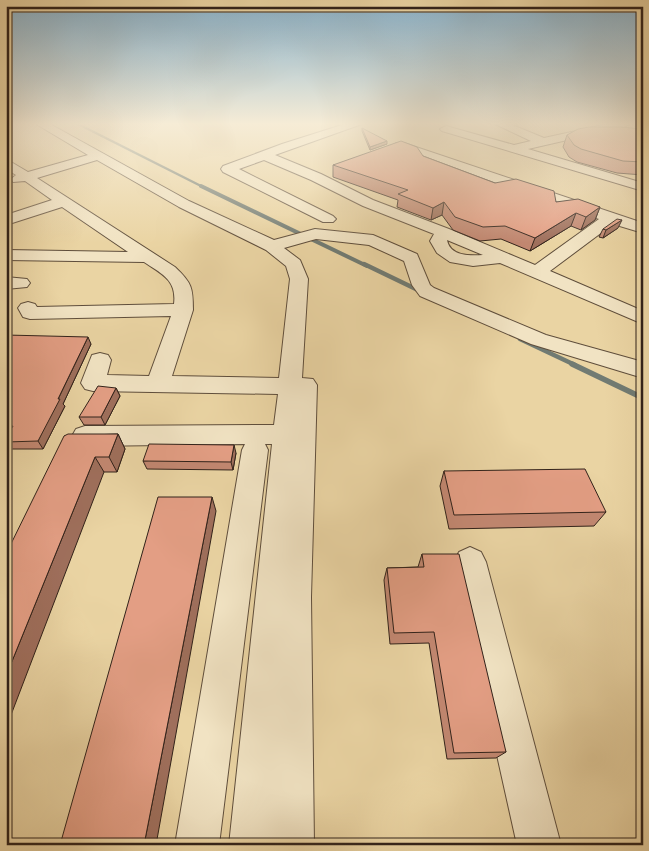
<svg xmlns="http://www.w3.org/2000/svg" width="649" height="851" font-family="'Gentium Book Plus',serif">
  <rect width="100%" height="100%" fill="#ead4a3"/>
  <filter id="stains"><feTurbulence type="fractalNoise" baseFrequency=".004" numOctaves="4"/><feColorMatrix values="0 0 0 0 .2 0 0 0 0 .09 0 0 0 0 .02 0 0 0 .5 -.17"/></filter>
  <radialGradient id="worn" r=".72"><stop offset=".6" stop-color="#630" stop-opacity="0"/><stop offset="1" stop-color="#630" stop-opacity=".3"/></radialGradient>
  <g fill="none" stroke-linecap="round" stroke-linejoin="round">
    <!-- stream-far3 -->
    <path stroke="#717b73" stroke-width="2.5" d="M78 124 203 187"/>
    <!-- stream-far2 -->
    <path stroke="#717b73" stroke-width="4" d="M201 186 367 266"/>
    <!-- stream-far1 -->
    <path stroke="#717b73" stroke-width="4.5" d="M364 264 420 291
      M520 339 575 365"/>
    <!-- stream -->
    <path stroke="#717b73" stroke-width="5.5" d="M572 364 643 398"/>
    <!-- minor casing -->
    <g stroke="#5f4e3c" stroke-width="2">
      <path id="minor" d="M36 124H50L189 201 274 240 315 229 373 235 417 254 430 285 434 288 546 335 643 362V378L531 344 420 296 412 285 404 261 369 245 316 239 284 248 300 260 308 279 302 378 313 379 317 385 311 597 314 845H229L272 444H265L268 450 219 845H175L242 450 245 444 85 446 76 443 72 436 76 429 85 426 274 425 278 394 93 391 85 389 81 383 92 355 100 353 108 355 111 360 107 375 149 376 171 316 30 319 23 317 18 308 21 304 28 302 35 304 37 307 174 304C177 280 162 274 144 262L6 260V250L128 252 62 207 6 225V215L52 200 25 181 13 182 11 179 16 175 6 169V159L28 172 88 155ZM97 160 179 207 266 250 286 266 290 279 279 378 172 376 193 310C193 288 192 283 175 267L37 178Z
        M345 124H362L275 155 321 174 373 200 449 229 535 265 599 219 396 149 394 146 396 143H404L643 223V233L613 224 550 271 643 311V324L500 263 473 266 450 262 437 253 430 241 434 234 363 206 311 180 264 160 239 169 333 216 336 219 333 222H323L223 172 221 169 223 166 282 144ZM447 240 483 255C469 256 450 256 447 240Z
        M495 124H510L544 138 608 124H629L624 127 528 149 643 183V191L442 131 440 129 446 126 514 145 531 141Z
        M6 277 27 279 30 283 27 287 6 289Z
        M470 547 481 552 486 562 561 845H517L454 562 459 552Z"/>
    </g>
    <!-- minor -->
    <use href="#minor" fill="#f1e3c3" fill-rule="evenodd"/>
  </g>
  <!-- wall -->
  <path fill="#c38872" stroke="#31221a" d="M643 125V175L617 173 577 162 569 157 563 147 567 135 641 129Z
    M362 128 387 144 370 150 362 131Z
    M423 156 495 183 556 202 600 207 595 220 581 230 571 226 530 251 501 239 480 241 453 230 442 215 431 220 397 207 398 200 333 177V165Z
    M618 228 603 238 599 237 603 229Z
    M6 335 91 344 63 404 65 406 43 449H10L6 444V438L8 434H6Z
    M116 388 120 396 105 425H84L79 417Z
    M118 434 125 449 117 472H104L64 436Z
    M236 453 233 470 147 469 143 461Z
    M444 471 606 512 594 526 449 529 440 486Z
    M422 554 506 752 496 758 447 759 429 643 390 644 384 580 387 568 418 567Z"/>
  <!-- shaded-wall -->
  <path fill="#9f6f5c" stroke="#31221a" d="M387 141V144L370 150V147Z
    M444 202 442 215 431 220 433 208Z
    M600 207 595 220 581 230 586 217Z
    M576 213 571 226 530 251 535 238Z
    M622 220 618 228 603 238 606 230Z
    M88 337 91 344 63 404 65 406 43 449 38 441Z
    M116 388 120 396 105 425 101 417Z
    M118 434 125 449 117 472 109 457Z
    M234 445 236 453 233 470 231 462Z
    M95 457 104 472 6 728V676Z
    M212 497 216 511 156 845H144Z"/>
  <!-- building -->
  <path fill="#e39e84" stroke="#31221a" d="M643 126V162L623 161 581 149 574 145 567 135 578 129 589 127H621L642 129Z
    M362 128 387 141 370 147Z
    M401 141 417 147 423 156 495 183 516 179 554 191 556 202 578 199 600 207 586 217 576 213 535 238 505 226 483 227 455 217 444 202 433 208 398 194 408 190 333 165Z
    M617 219 622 220 606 230 603 229Z
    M6 335 88 337 58 399H60L38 441 6 442V438L13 426 6 427Z
    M98 386 116 388 101 417H79Z
    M68 434H118L109 457H95L6 676V554L64 436Z
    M149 444 234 445 231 462 143 461Z
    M585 469 606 512 454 515 444 471Z
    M158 497H212L144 845H60Z
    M422 554H459L506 752 454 753 434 632 394 633 387 568 424 567Z"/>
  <!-- sky -->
  <linearGradient id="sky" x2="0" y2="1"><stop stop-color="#89b5d1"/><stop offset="0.51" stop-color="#f6ecd6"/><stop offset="1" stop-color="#f6ecd6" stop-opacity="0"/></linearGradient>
  <rect width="649" height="243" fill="url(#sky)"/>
  <!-- margin -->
  <rect width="649" height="851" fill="none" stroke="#ead4a3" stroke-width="25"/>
  <rect x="8" y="8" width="634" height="836" fill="none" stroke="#31221a" stroke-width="2.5"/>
  <rect x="12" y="12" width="624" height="826" fill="none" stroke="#31221a"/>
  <rect width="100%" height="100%" filter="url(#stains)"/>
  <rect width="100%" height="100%" fill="url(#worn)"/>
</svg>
